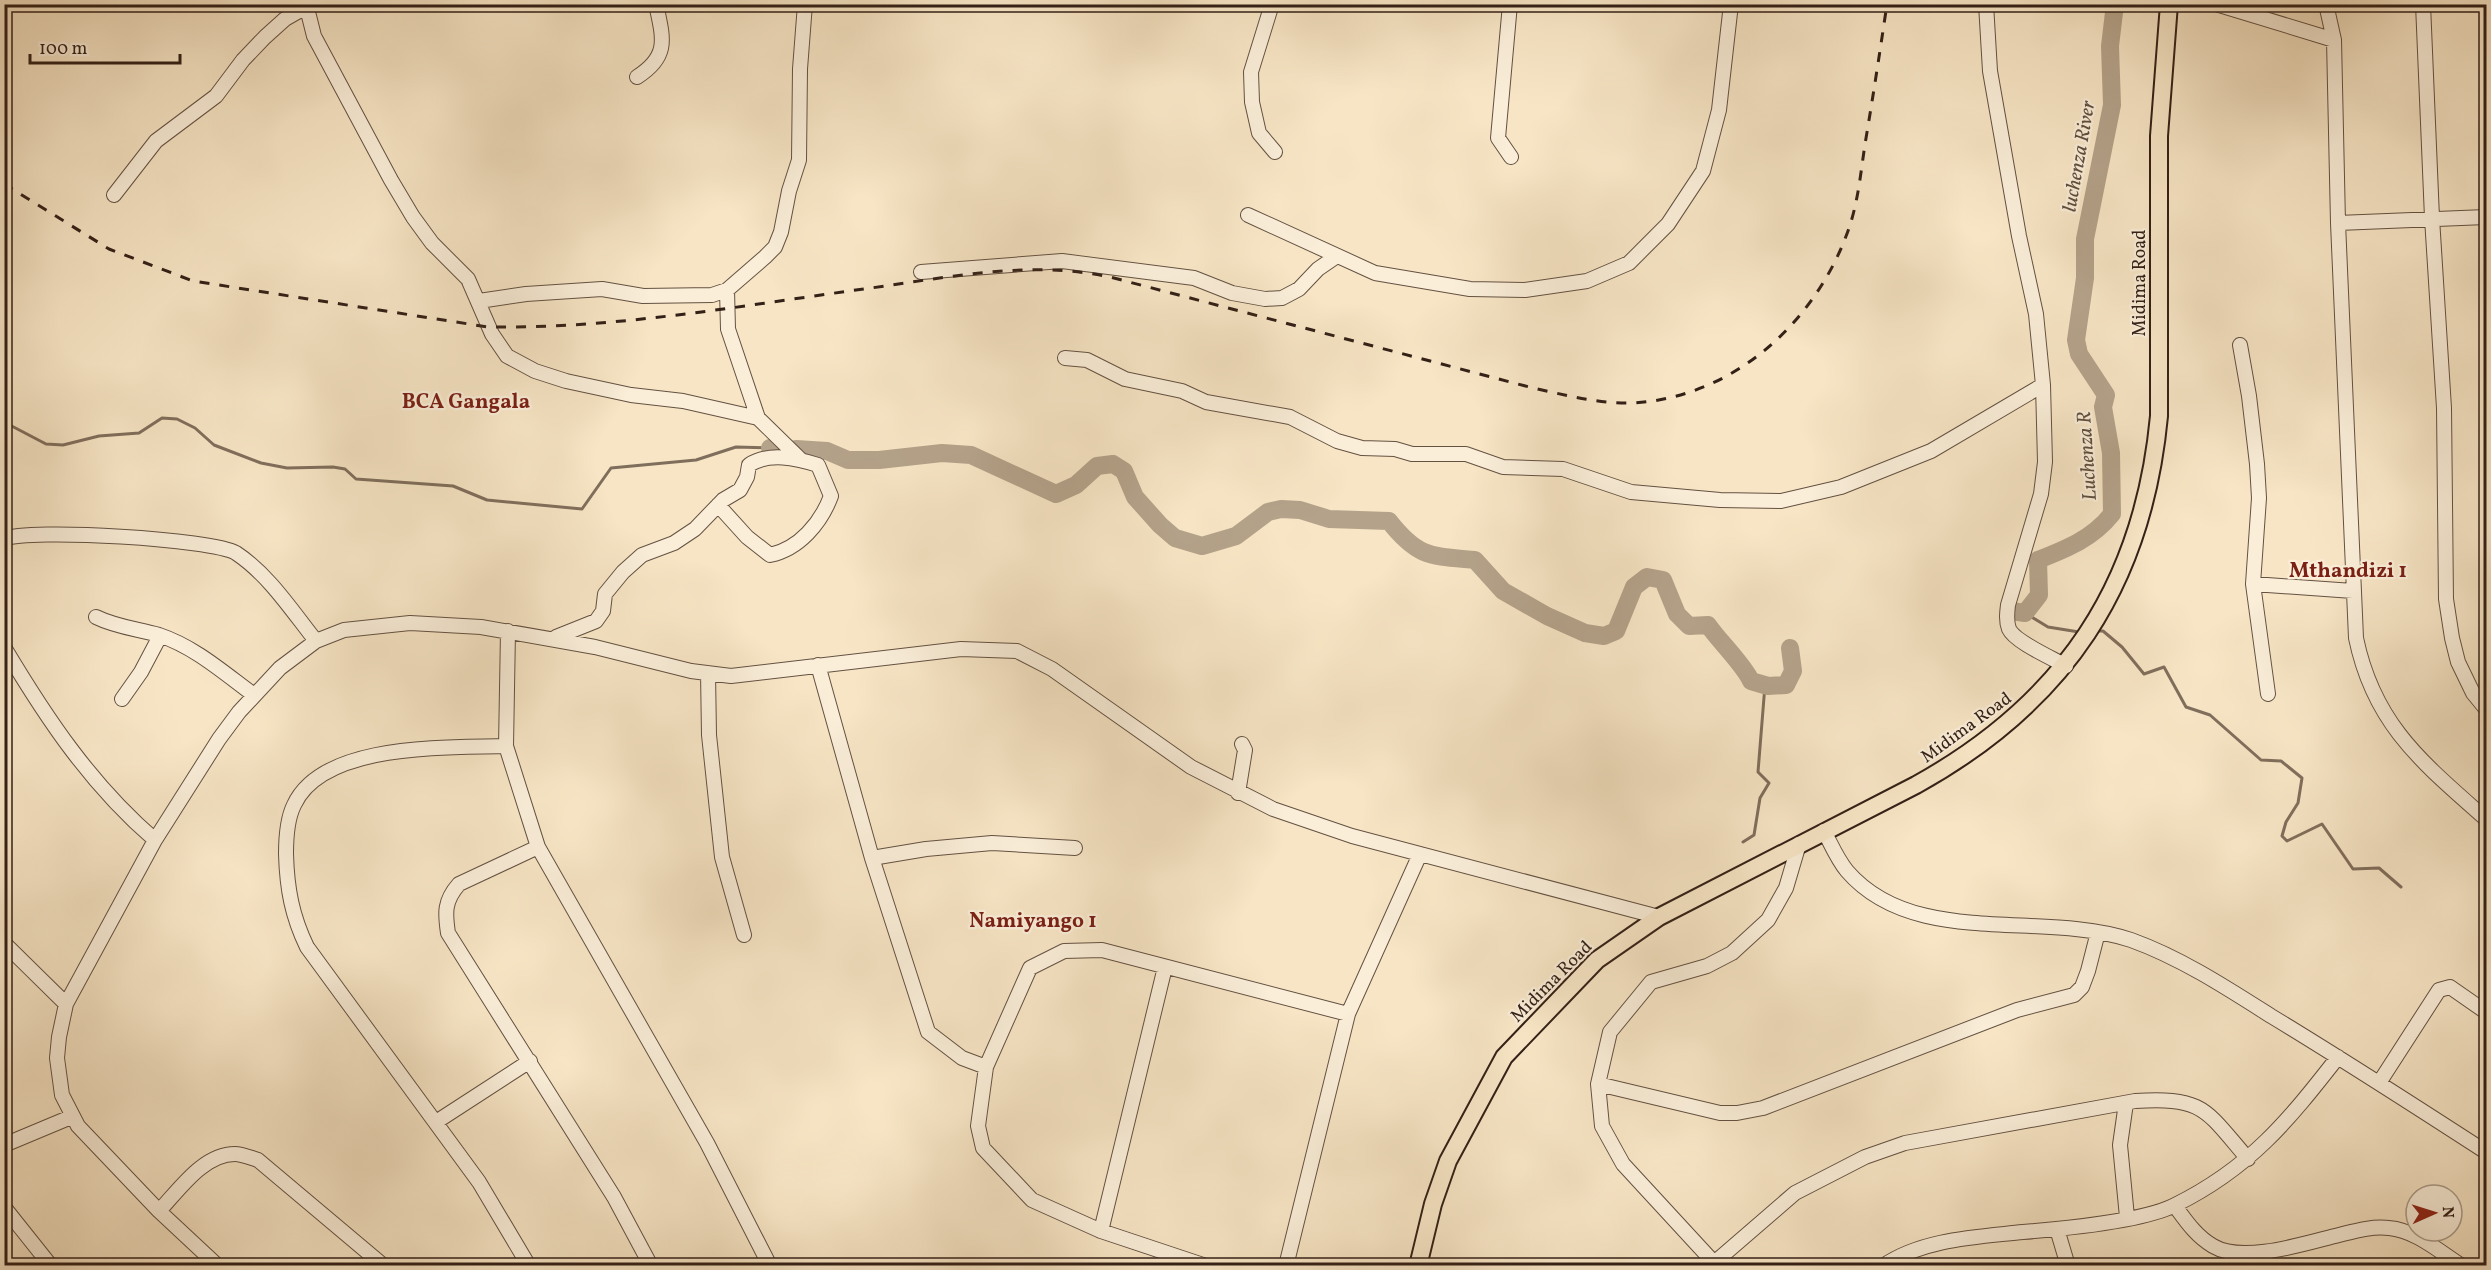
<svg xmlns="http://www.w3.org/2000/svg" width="2491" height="1270" font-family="Vollkorn,serif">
  <rect width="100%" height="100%" fill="#f7e5c5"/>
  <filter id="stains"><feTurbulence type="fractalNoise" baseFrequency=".00333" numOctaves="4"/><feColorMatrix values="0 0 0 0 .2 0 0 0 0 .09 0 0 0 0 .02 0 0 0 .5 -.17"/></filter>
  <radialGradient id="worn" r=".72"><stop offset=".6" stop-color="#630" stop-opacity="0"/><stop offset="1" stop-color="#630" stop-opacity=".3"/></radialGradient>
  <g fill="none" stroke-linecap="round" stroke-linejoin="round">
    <!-- stream -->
    <path stroke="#806e5c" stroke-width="3" d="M4 422 46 444 63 445 99 436 139 433 162 418 177 419 195 428 214 445 261 463 287 468 333 467 345 469 356 479 453 486 487 500 582 509 611 468 696 460 736 447 770 448
      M2025 613 2048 627 2079 632
      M2099 631H2103L2122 647 2144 674 2164 667 2186 707 2210 715 2261 760 2281 761 2302 778 2298 803 2286 822 2282 836 2287 841 2322 824 2353 869 2379 868 2401 887
      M1743 842 1754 835 1760 798 1769 783 1758 772 1765 685"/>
    <!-- river -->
    <path stroke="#b4a28a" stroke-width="18" d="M770 448 787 449
      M796 449 827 451 848 460H879L942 453 971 455 1056 494 1076 485 1097 466 1113 464 1124 471 1135 497 1160 525 1175 538 1202 546 1236 536 1268 512 1281 509 1300 510 1329 519 1389 521C1418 558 1431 556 1475 560L1503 591 1547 616 1585 633 1604 636 1616 631 1634 587 1647 577 1663 580 1677 614 1689 626 1708 625C1719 641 1744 665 1751 681L1768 686 1786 685 1793 671 1790 648
      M2011 611 2025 613 2039 595 2038 560C2066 549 2092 539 2112 514L2111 453 2103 407 2106 395 2079 354 2076 340 2085 278V239L2112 105 2110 46 2115 4"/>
    <!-- minor casing -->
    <g stroke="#645142" stroke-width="16">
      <path id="minor" d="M306 4 314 36 391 180 413 217 432 243 468 279 492 334 507 356 535 371 566 381 631 395 683 401 758 418 800 459
        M1272 4 1251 72 1252 102 1259 133 1275 152
        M1510 4 1498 138 1511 157
        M1986 4 1990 71 2019 236 2036 314 2043 385 2045 462 2041 494 2008 605C2007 613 2006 621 2009 629 2015 642 2052 658 2066 666
        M2216 4 2334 40
        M2326 4 2334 40 2338 223 2356 638C2374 725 2423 763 2486 819
        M2423 4 2432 218 2444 408 2446 599 2452 638 2458 662 2473 693 2486 709
        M637 77C670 56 663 38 656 4
        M114 195 156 141 216 96 243 60 265 37 285 19 306 7
        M1248 215 1375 273 1470 289 1525 290 1587 281 1629 263 1668 224 1703 171 1719 110 1731 4
        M2338 223 2486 217
        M921 272 1062 261 1194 278 1232 293 1265 299 1282 298 1299 289 1318 269 1337 256
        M727 290 728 329 758 418
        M479 301 526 294 602 289 643 296 712 295 727 290 765 257 775 247 781 232 789 191 799 160 800 69 805 4
        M2240 345 2249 396 2257 464 2259 498 2253 584 2268 694
        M1065 358 1087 360 1125 379 1182 391 1206 402 1290 417 1337 441 1362 448 1395 449 1412 454H1466L1503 467 1563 469 1631 492 1720 500 1781 501 1841 487 1931 451 2043 385
        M4 539C29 528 213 539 236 553 269 575 292 611 316 641
        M2253 584 2353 591
        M96 617C116 627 138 629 159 635 195 647 224 673 254 695
        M508 631 506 746 538 847 707 1143 770 1266
        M556 637 596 621 603 611 605 594 623 572 642 555 674 543 695 529 723 500 740 490 747 477 749 465C769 452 796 458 818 465L831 496C821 523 799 549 770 555L747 537 718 505
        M4 647C47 719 91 785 155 840
        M818 665 872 858 928 1032 962 1058 986 1067
        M708 673 709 735 722 857 744 935
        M122 699 141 672 160 636
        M506 746C449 748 323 742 294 805 287 819 286 838 286 854 287 889 292 916 307 947L479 1182 529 1266
        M1238 793 1245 750 1242 744
        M1824 831C1831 844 1837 859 1847 871 1914 949 2042 910 2131 940 2181 958 2227 988 2271 1016 2344 1060 2415 1106 2486 1152
        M538 847 459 884C444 901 445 913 448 933L614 1197 651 1266
        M872 858 926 849 992 843 1075 848
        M4 943 66 1004
        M2379 1083 2439 990 2450 987 2486 1012
        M1598 1084 1720 1113H1737L1763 1108 2017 1010 2074 995 2082 987 2088 971 2098 932
        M2126 1103 2120 1145 2127 1217
        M436 1122 530 1061
        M4 1145 71 1117
        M2175 1206C2186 1221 2196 1236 2213 1246 2243 1264 2306 1243 2339 1235 2355 1231 2372 1226 2389 1228 2415 1230 2440 1252 2462 1266
        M4 1207 51 1266
        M159 1211C179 1190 203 1154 235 1154 242 1154 251 1158 258 1160L384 1266
        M2057 1229 2068 1266
        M1101 1231 1165 967
        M1714 1263 1795 1193 1865 1157 1905 1143 2135 1101C2204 1097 2205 1109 2248 1159
        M218 1266 159 1211 78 1126 62 1095 57 1058 59 1037 66 1004 155 840 219 739 239 712 280 668 316 641 344 630 410 623 481 627 595 647 691 671 731 676 961 649 1017 651 1052 669 1191 767 1273 809 1352 836 1659 917
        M1206 1266 1101 1231 1032 1200 983 1148 978 1126 986 1067 1030 968 1064 951 1102 950 1348 1014 1420 854
        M1286 1266 1348 1014
        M1717 1266 1623 1164 1602 1126 1598 1084 1610 1032 1651 982 1707 966 1732 953 1768 920 1786 888 1799 844
        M1883 1266C1922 1239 1978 1237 2023 1232 2061 1229 2144 1221 2175 1205 2250 1168 2288 1121 2338 1057"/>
    </g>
    <!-- major casing -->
    <g stroke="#332017" stroke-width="20">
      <path id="major" d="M1418 1266 1433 1204 1448 1161 1504 1057 1597 960 1659 917 1916 785C2064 703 2143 586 2159 416V136L2169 4"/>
    </g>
    <!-- minor -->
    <use href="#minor" stroke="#faeed9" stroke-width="14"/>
    <!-- major -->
    <use href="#major" stroke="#f7e5c5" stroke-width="16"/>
    <!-- rail -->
    <path stroke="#332017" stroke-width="3" stroke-dasharray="10 10" stroke-linecap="butt" d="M4 184 109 249 193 281 488 327C616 329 745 305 871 288 951 277 1030 260 1110 277L1533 388C1566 395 1598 404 1632 403 1734 398 1817 321 1849 228 1858 202 1861 171 1865 144 1873 97 1880 51 1887 4"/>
  </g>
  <g text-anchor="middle" stroke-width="4.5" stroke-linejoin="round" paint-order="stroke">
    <!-- street labels -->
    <g font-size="18" fill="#332017" stroke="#faeed9">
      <text transform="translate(2139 283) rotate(-90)" y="6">Midima Road</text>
      <text transform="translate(1966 727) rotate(-36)" y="6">Midima Road</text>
      <text transform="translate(1551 981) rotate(-45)" y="6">Midima Road</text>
    </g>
    <!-- water labels -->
    <g font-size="20" font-style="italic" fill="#604e3f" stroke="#faeed9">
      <text transform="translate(2078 156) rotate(-80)" y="7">luchenza River</text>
      <text transform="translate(2086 456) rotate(-94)" y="7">Luchenza R</text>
    </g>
    <!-- quarter labels -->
    <g font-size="21" font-weight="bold" fill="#7a1f14" stroke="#faeed9">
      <text x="466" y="408">BCA Gangala</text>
      <text x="2348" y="577">Mthandizi 1</text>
      <text x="1033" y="927">Namiyango 1</text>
    </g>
  </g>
  <!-- margin -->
  <rect width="2491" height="1270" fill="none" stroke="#f7e5c5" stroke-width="24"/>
  <rect x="6" y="6" width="2479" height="1258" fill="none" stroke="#332017" stroke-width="3"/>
  <rect x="12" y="12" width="2467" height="1246" fill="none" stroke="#332017" stroke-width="1.5"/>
  <!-- north arrow -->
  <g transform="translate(2434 1213) rotate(87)"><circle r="28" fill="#faeed9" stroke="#aa9c8b" stroke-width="1.5"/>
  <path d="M0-4.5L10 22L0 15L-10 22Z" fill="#8f2418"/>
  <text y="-9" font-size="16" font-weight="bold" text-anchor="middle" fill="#332017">N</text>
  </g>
  <!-- scale -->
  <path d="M30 54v9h150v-9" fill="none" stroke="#332017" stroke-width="3"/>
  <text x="39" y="54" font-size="18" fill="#332017" stroke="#faeed9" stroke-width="4.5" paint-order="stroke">100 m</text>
  <rect width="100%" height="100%" filter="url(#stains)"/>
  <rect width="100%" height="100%" fill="url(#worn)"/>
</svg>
